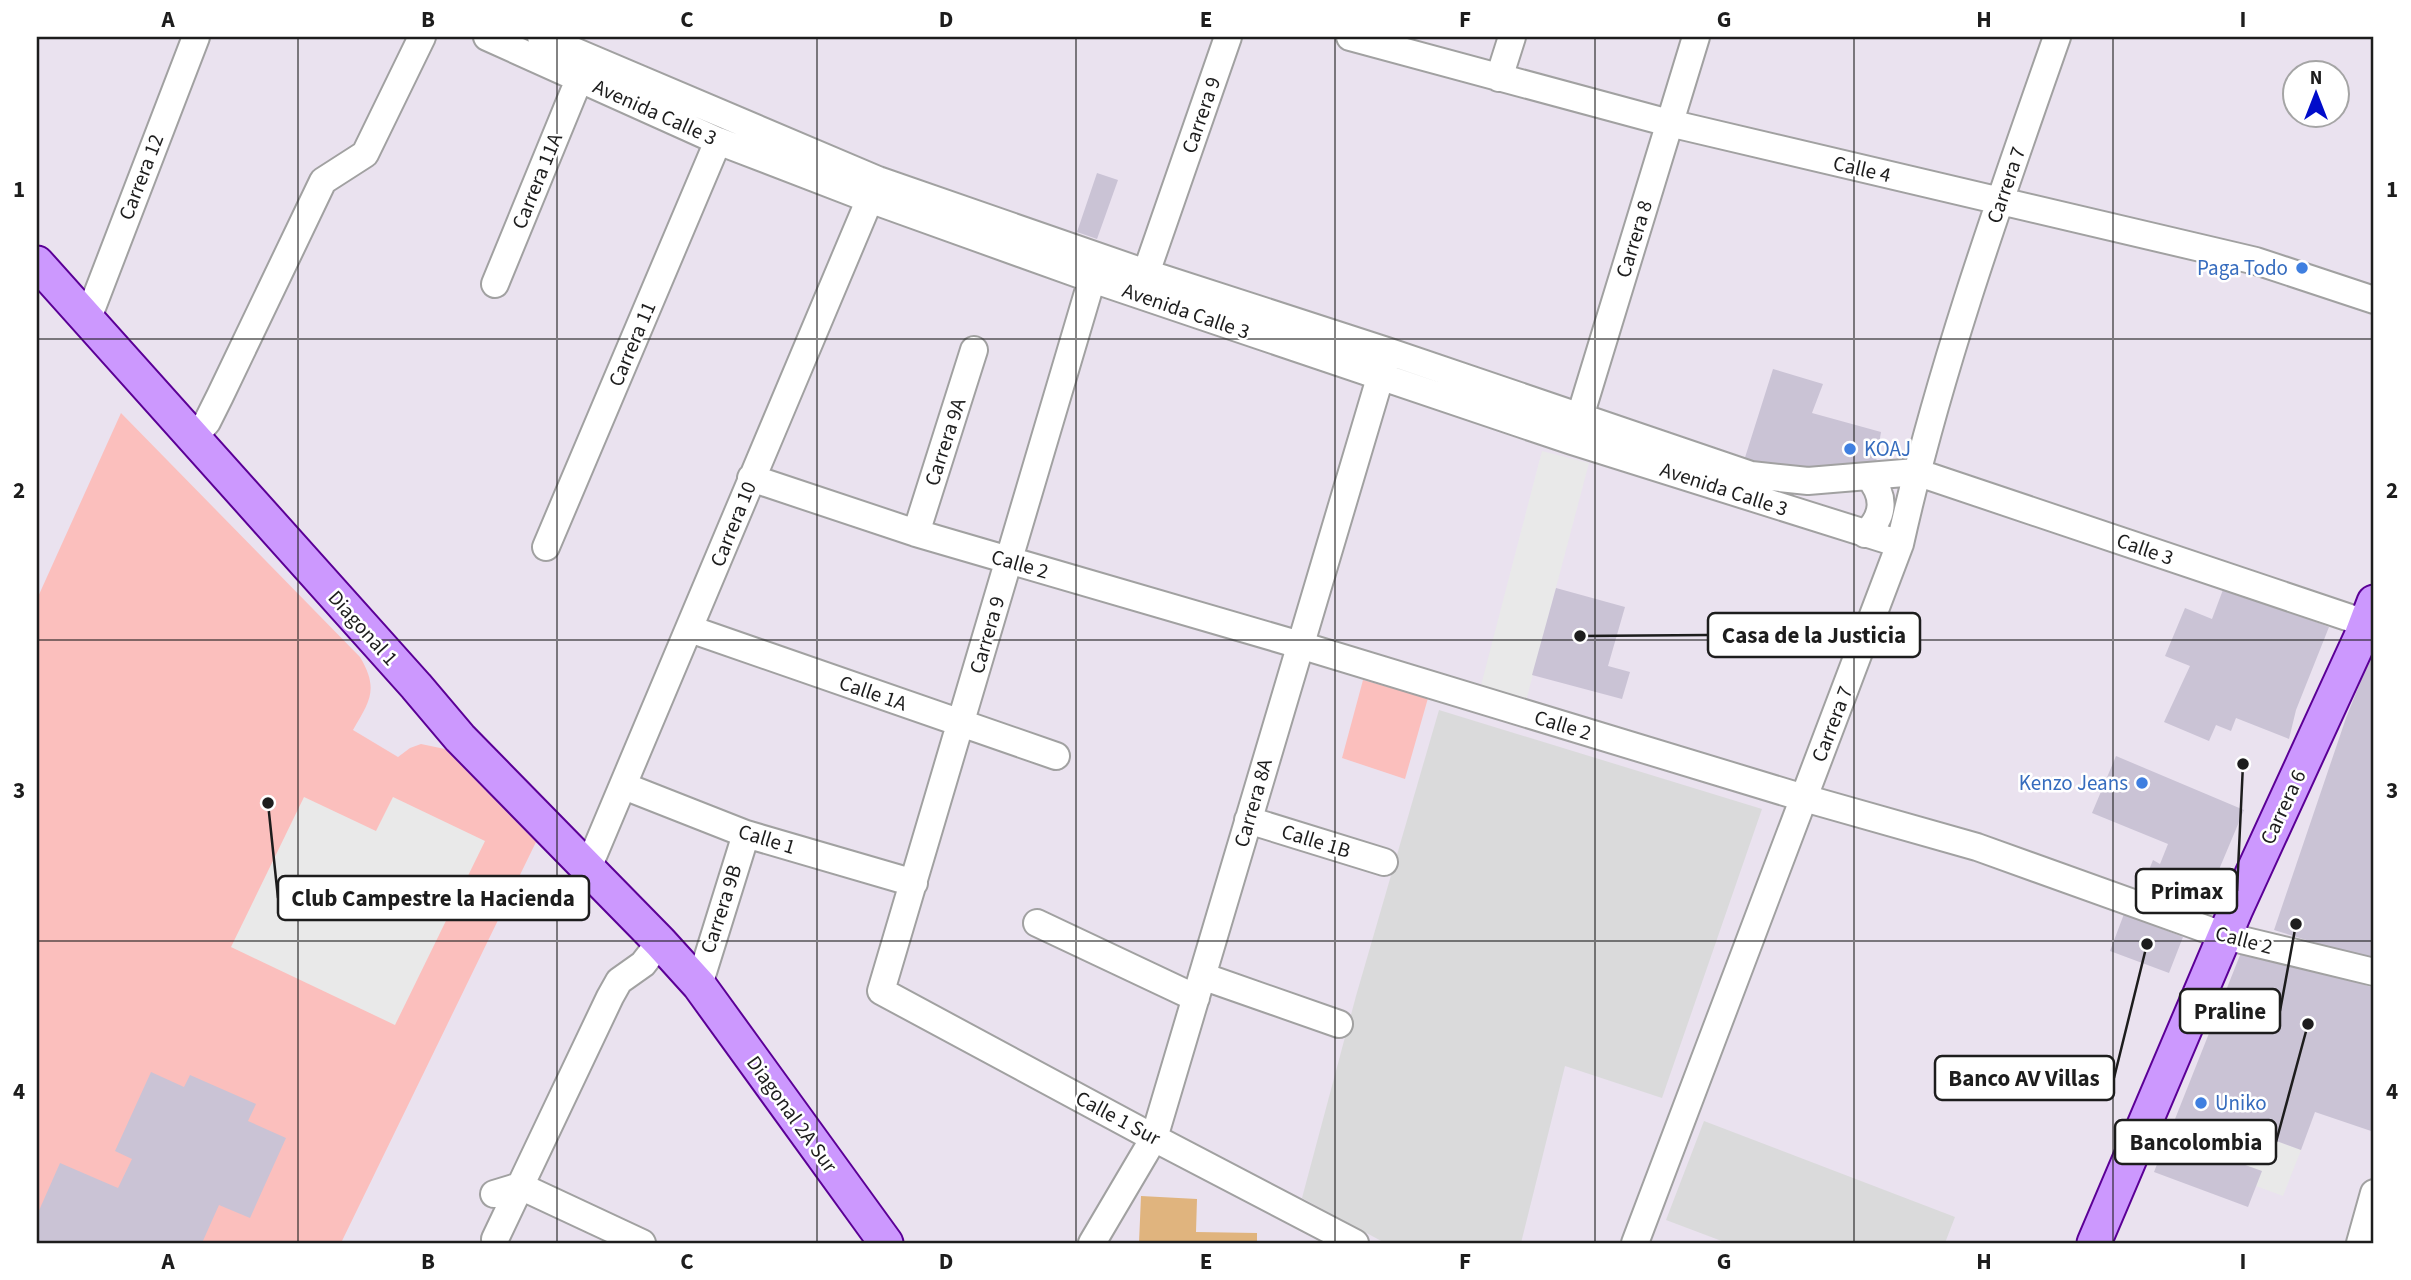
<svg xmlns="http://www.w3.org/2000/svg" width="2411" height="1280" font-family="'Source Sans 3',sans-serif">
  <rect width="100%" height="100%" fill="#eae2ef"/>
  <!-- residential -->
  <path fill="#dadadb" d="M1439 710 1762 809 1662 1098 1565 1066 1521 1243H1385L1302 1198 1356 996Z
    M1704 1121 1955 1217 1945 1243H1727L1666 1220Z"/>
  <!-- park -->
  <path fill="#fbbfbd" d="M121 413 360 657C379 689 370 701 353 730L398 757 410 748 421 744 445 749 536 842 341 1243H37V599Z
    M1363 680 1428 698 1405 779 1342 758Z"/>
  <!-- pitch -->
  <path fill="#e0b47e" d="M1141 1196 1197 1199 1196 1232 1257 1233V1243H1139Z"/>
  <!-- parking -->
  <path fill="#e9e9e9" d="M1542 451 1589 463 1526 701 1480 689Z
    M304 797 376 831 393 797 485 841 395 1025 231 947Z
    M2236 1126 2301 1150 2283 1196 2256 1186 2261 1171 2223 1157Z"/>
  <!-- building -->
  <path fill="#cac3d5" d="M1097 173 1118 180 1097 239 1077 232Z
    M1773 369 1823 384 1812 413 1881 432 1876 463 1778 470 1742 467Z
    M2224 587 2329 627 2296 710 2289 739 2236 718 2231 731 2216 725 2209 741 2164 722 2190 666 2165 656 2185 608 2212 619Z
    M1556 588 1625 607 1608 666 1630 672 1622 699 1532 675Z
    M2374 648V961L2274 930 2346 718Z
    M2116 756 2244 810 2197 922 2138 897 2153 860 2160 864 2168 844 2092 813Z
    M2124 914 2183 937 2169 973 2110 951Z
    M2244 945 2374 988V1132L2315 1112 2301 1150 2236 1126 2223 1157 2262 1171 2248 1207 2154 1172Z
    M151 1072 184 1087 190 1075 256 1104 248 1121 286 1138 250 1218 219 1205 202 1243H37V1215L60 1163 118 1188 132 1159 115 1151Z"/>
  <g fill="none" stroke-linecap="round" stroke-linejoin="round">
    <!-- minor casing -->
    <g stroke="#a1a1a1" stroke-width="30">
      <path id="minor" d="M487 37 718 141 869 199 1092 279 1572 441 1900 544
        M541 37 878 180 1146 273 1387 351 1751 475 1808 481 1916 472 2374 626
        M1350 37 1669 123 2256 261 2374 300
        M1499 78 1512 37
        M1146 273 1228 37
        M1092 279 881 991 1154 1138 1355 1243
        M495 284 580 77
        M88 318 196 37
        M1575 433 1696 37
        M194 437 207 422 220 396 323 181 365 154 422 37
        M751 478 916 533 1300 645 1804 798 1977 847 2225 936 2374 972
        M916 533 974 350
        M1865 534C1884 517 1886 497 1869 477
        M546 547 718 141
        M690 629 1056 756
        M624 786 746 834 914 883
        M1248 820 1384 862
        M588 868 877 182
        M1037 923 1196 998
        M1202 976 1339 1024
        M699 985 746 834
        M494 1194 520 1186 642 1243
        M495 1239 610 997 619 981 643 964 660 942
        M1092 1243 1154 1138 1385 361
        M1635 1243 1900 544C1938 373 1999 202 2057 37
        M2360 1243 2374 1193"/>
    </g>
    <!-- major casing -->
    <g stroke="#5b0096" stroke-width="37">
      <path id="major" d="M37 263 416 686 460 738 660 942 699 985 886 1243
        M2094 1243 2236 909 2360 639 2374 602"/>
    </g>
    <!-- minor -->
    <use href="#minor" stroke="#fff" stroke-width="26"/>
    <!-- major -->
    <use href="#major" stroke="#cc98fe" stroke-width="33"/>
  </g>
  <!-- grid -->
  <path fill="none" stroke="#1d1d1d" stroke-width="2" stroke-opacity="0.55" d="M298 37V1243M557 37V1243M817 37V1243M1076 37V1243M1335 37V1243M1595 37V1243M1854 37V1243M2113 37V1243M37 339H2374M37 640H2374M37 941H2374"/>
  <!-- markers -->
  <g fill="#3f7fe0" stroke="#fff" stroke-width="2.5">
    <circle cx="2302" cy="268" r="7"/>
    <circle cx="1850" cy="449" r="7"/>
    <circle cx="2142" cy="783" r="7"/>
    <circle cx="2201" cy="1103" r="7"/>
  </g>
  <g text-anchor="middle" stroke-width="5" stroke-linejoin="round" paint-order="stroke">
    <!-- street labels -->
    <g font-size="21" fill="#1d1d1d" stroke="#fff">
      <text transform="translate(655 112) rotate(24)" y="7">Avenida Calle 3</text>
      <text transform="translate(1201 115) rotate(-71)" y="7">Carrera 9</text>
      <text transform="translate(1862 169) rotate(13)" y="7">Calle 4</text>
      <text transform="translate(141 177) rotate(-69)" y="7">Carrera 12</text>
      <text transform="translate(537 181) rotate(-68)" y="7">Carrera 11A</text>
      <text transform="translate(2006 185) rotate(-71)" y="7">Carrera 7</text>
      <text transform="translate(1634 239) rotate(-73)" y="7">Carrera 8</text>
      <text transform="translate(1186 311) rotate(19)" y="7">Avenida Calle 3</text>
      <text transform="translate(632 344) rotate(-67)" y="7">Carrera 11</text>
      <text transform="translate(945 442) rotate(-72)" y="7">Carrera 9A</text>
      <text transform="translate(1724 489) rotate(18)" y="7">Avenida Calle 3</text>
      <text transform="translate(733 524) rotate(-68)" y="7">Carrera 10</text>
      <text transform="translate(2145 549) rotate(19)" y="7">Calle 3</text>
      <text transform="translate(1020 564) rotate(16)" y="7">Calle 2</text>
      <text transform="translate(363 628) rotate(48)" y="7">Diagonal 1</text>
      <text transform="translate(987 635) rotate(-74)" y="7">Carrera 9</text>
      <text transform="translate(873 693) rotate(19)" y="7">Calle 1A</text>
      <text transform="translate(1832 724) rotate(-69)" y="7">Carrera 7</text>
      <text transform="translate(1563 725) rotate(17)" y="7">Calle 2</text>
      <text transform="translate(1253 803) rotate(-74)" y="7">Carrera 8A</text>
      <text transform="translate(2283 807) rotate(-65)" y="7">Carrera 6</text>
      <text transform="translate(767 839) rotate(17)" y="7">Calle 1</text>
      <text transform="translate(1316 841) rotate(17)" y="7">Calle 1B</text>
      <text transform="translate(721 909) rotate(-72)" y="7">Carrera 9B</text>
      <text transform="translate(2244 940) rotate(15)" y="7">Calle 2</text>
      <text transform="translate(792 1114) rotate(54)" y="7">Diagonal 2A Sur</text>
      <text transform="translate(1118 1118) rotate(28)" y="7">Calle 1 Sur</text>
    </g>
    <!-- shop labels -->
    <g font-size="21" fill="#366cbe" stroke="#fff" text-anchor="end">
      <text x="2288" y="275">Paga Todo</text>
      <text x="1864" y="456" text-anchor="start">KOAJ</text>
      <text x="2128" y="790">Kenzo Jeans</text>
      <text x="2215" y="1110" text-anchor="start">Uniko</text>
    </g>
  </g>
  <!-- callouts -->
  <path fill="none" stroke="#1d1d1d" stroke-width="2.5" d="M1580 636L1708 635M2243 764L2237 891M268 803L278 898M2296 924L2280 1011M2147 944L2114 1078M2308 1024L2276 1142"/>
  <g fill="#1d1d1d" stroke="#fff" stroke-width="2.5">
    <circle cx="1580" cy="636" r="7"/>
    <circle cx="2243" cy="764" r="7"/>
    <circle cx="268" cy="803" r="7"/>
    <circle cx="2296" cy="924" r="7"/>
    <circle cx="2147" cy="944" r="7"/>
    <circle cx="2308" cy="1024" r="7"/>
  </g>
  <g fill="#fff" stroke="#1d1d1d" stroke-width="2.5">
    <rect x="1708" y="613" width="212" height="44" rx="7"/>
    <rect x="2136" y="869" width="101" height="44" rx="7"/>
    <rect x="278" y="876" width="311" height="44" rx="7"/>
    <rect x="2180" y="989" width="100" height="44" rx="7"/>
    <rect x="1935" y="1056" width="179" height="44" rx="7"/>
    <rect x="2115" y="1120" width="161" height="44" rx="7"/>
  </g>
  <g font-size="23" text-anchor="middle" font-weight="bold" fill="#1d1d1d">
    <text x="1814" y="643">Casa de la Justicia</text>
    <text x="2187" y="899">Primax</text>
    <text x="433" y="906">Club Campestre la Hacienda</text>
    <text x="2230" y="1019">Praline</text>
    <text x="2024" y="1086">Banco AV Villas</text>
    <text x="2196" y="1150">Bancolombia</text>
  </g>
  <!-- border -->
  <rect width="2411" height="1280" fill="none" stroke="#ffffff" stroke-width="77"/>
  <!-- north arrow -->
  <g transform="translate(2316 94)"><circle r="33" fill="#ffffff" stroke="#a5a5a5" stroke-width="2"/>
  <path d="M0-5L12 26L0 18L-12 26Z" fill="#000cca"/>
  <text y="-10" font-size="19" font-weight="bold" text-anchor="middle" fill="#1d1d1d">N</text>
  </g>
  <rect x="38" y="38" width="2334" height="1204" fill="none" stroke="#1d1d1d" stroke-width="2.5"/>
  <g font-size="23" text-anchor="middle" font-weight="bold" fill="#1d1d1d">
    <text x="168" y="27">A</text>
    <text x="428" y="27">B</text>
    <text x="687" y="27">C</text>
    <text x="946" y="27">D</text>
    <text x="1206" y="27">E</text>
    <text x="1465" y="27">F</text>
    <text x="1724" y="27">G</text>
    <text x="1984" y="27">H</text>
    <text x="2243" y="27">I</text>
    <text x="19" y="197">1</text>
    <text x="2392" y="197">1</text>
    <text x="19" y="498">2</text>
    <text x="2392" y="498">2</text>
    <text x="19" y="798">3</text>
    <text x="2392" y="798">3</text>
    <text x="19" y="1099">4</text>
    <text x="2392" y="1099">4</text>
    <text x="168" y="1269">A</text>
    <text x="428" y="1269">B</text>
    <text x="687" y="1269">C</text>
    <text x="946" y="1269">D</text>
    <text x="1206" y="1269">E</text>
    <text x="1465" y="1269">F</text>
    <text x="1724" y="1269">G</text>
    <text x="1984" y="1269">H</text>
    <text x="2243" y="1269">I</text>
  </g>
</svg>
